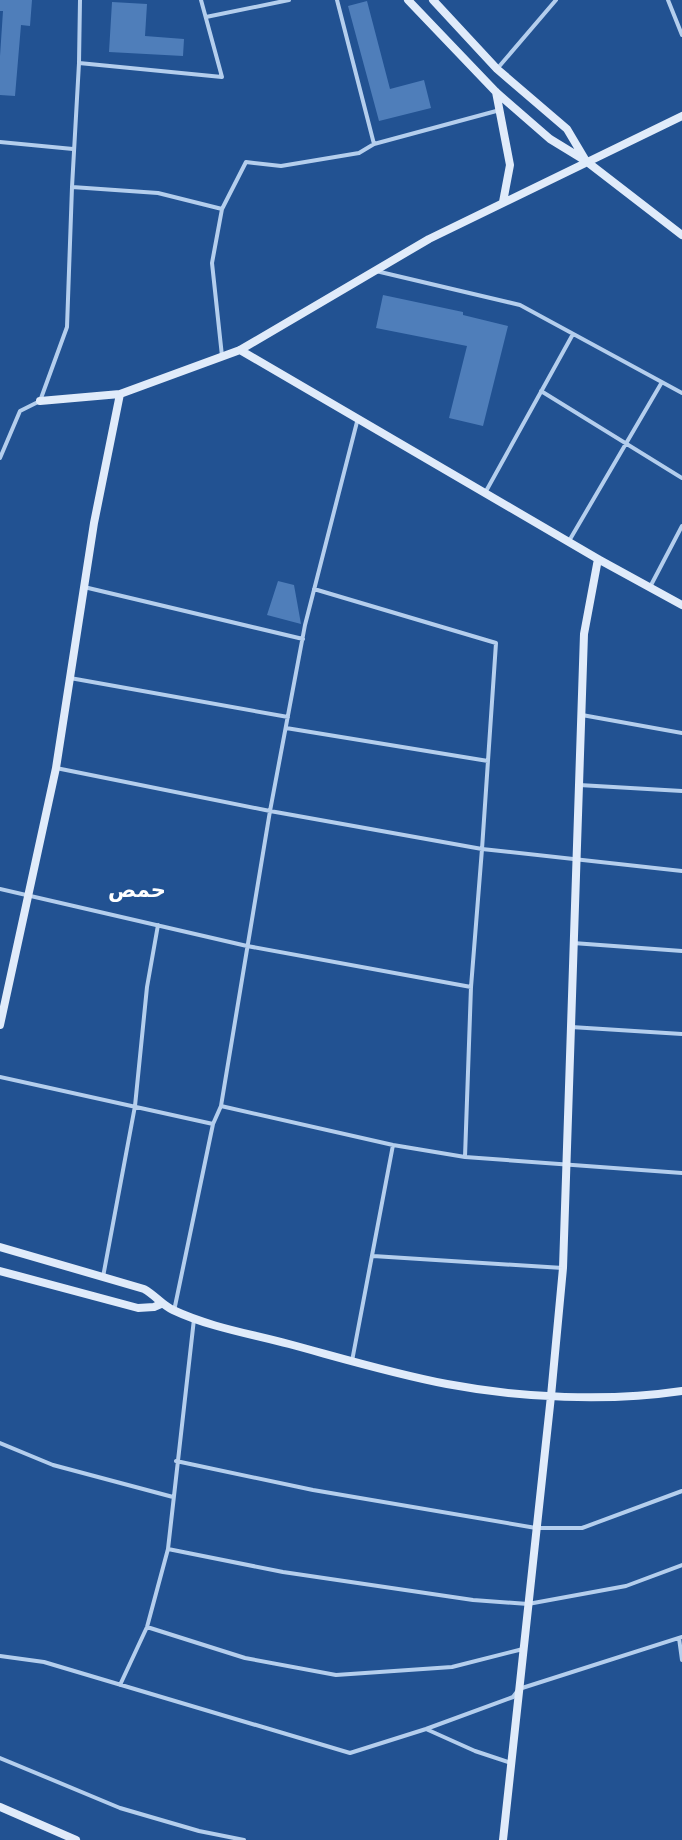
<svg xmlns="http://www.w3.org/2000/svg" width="682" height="1840" font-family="'DejaVu Sans','Noto Sans Arabic',sans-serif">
  <rect width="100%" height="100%" fill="#225292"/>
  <!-- building -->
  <path fill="#4f7eba" d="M0 0H32L30 26 21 25 15 96 0 95V56L3 11H0Z
    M367 1 390 89 424 80 431 108 379 121 348 6Z
    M112 2 147 4 145 36 184 39 183 56 109 52Z
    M383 295 463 312V315L508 326 483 426 449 418 467 346 376 328Z
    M278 581 294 585 301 624 267 615Z"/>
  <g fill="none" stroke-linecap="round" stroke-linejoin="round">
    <!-- street -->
    <path stroke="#b4ceed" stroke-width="4" d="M337 0 374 144
      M668 0 682 35
      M206 17 289 0
      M79 63 222 77 201 0
      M497 69 556 0
      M0 142 73 149
      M72 187 158 193 222 209
      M376 271 520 305 682 393
      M222 356 212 263 222 209 246 162 281 166 359 153 374 144 500 110
      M541 391 682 478
      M0 458 20 411 40 401 67 327 72 187 79 63 80 0
      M485 493 573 334
      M569 541 662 382
      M84 587 303 639
      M650 587 682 526
      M314 589 496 643 482 849 471 987 465 1157
      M70 678 288 717
      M582 715 682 733
      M286 728 488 761
      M56 768 270 811 482 849 682 871
      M579 785 682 791
      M0 889 247 946 471 987
      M573 943 682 951
      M571 1027 682 1034
      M0 1077 213 1124
      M221 1106 393 1145 465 1157 682 1173
      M373 1256 563 1268
      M103 1277 135 1106 147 987 158 925
      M174 1311 213 1124 221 1106 270 811 305 625 358 418
      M352 1361 393 1145
      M0 1443 53 1465 173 1497
      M176 1461 313 1490 536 1528H582L682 1491
      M168 1549 283 1572 473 1600 528 1604 626 1586 682 1565
      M147 1627 245 1658 336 1675 452 1667 523 1649
      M679 1638 682 1660
      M0 1656 44 1662 350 1753 426 1729 513 1697 519 1689 682 1637
      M120 1685 147 1627 168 1549 194 1319
      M426 1729 475 1751 511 1763
      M0 1758 120 1808 199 1831 244 1840"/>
    <!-- secondary -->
    <path stroke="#e0ebfa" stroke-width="8" d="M408 0 496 92 550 139 586 161 682 235
      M433 0 497 69 567 129 586 161
      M496 92 510 165 503 202
      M240 350 598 559 682 605
      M40 401 120 394 240 350 429 239 682 116
      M0 1025 56 768 94 523 120 394
      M0 1247 144 1289C155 1295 162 1305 173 1310 209 1327 251 1334 289 1344 341 1358 394 1374 447 1384 521 1398 608 1402 682 1391
      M0 1271 138 1308 154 1307 161 1304
      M0 1807 76 1840
      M503 1840 551 1396 563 1268 584 634 598 559"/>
  </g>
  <g text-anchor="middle" stroke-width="3" stroke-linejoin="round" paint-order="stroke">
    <!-- town labels -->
    <g font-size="21" font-weight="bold" fill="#fff" stroke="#225292">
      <text x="137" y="897">حمص</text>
    </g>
  </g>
</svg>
